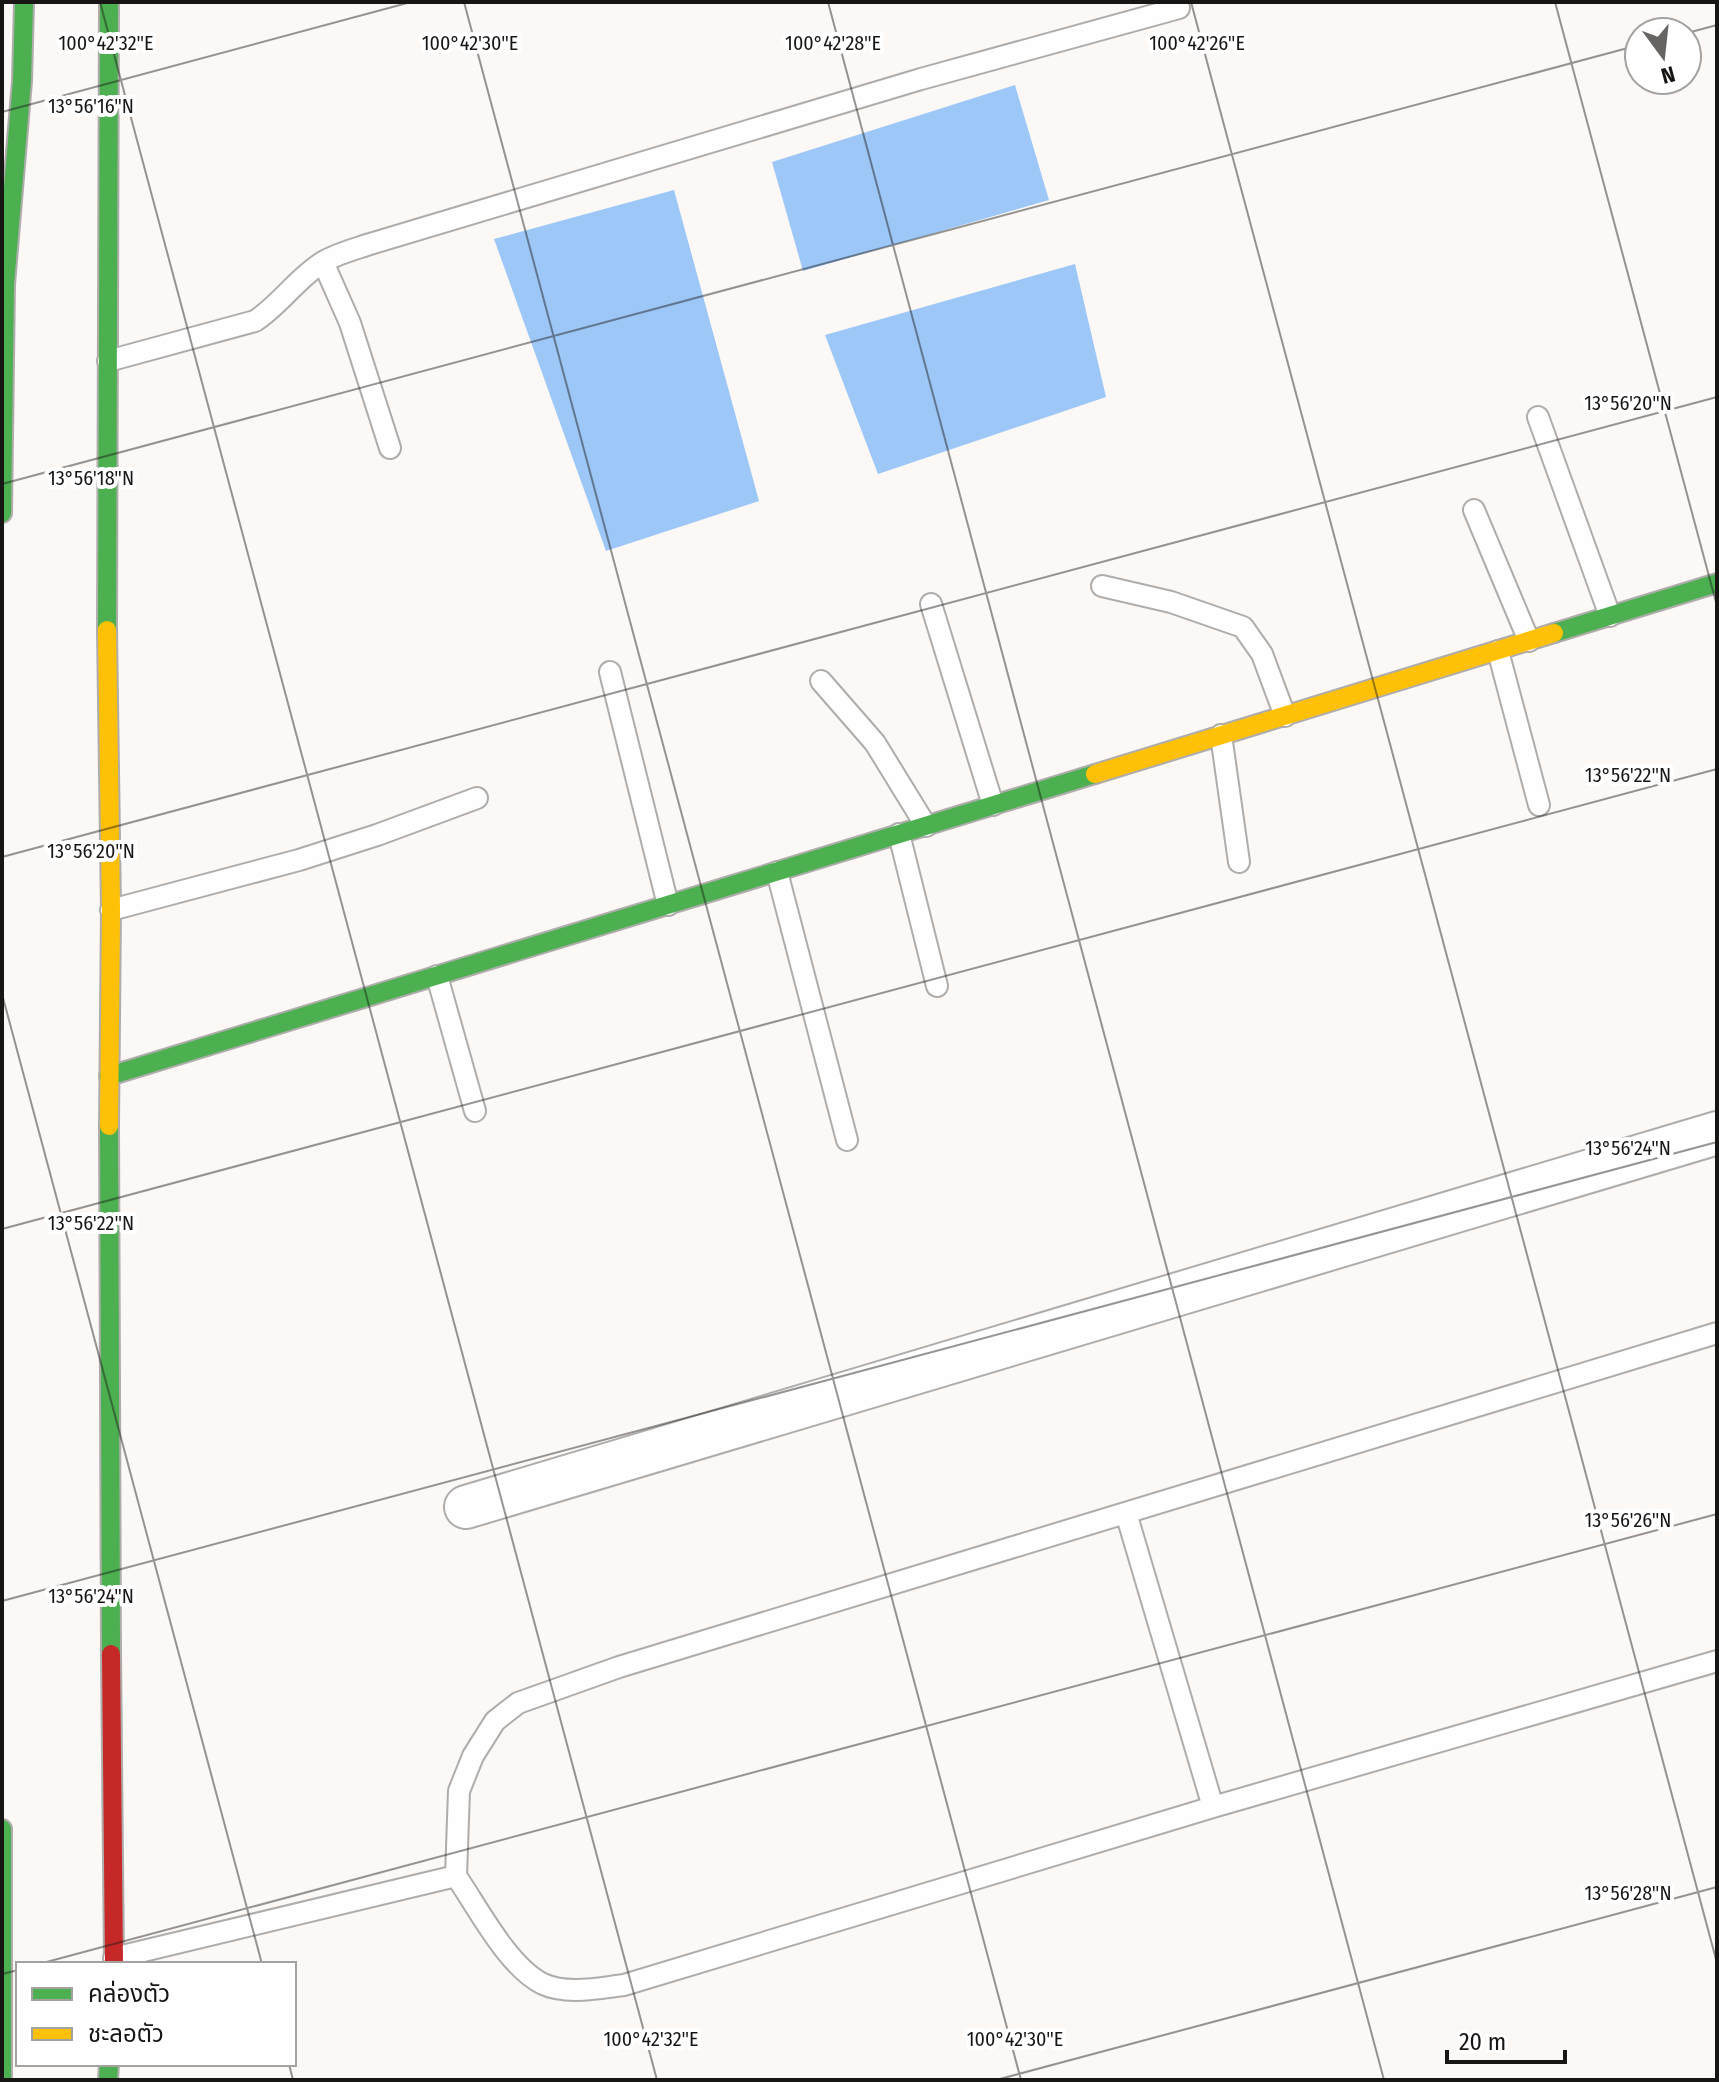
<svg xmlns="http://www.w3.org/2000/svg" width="1719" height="2082" font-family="'Fira Sans Condensed','Noto Sans Thai',sans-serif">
  <rect width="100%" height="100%" fill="#fbf8f6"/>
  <!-- water -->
  <path fill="#9dc7f7" d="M1015 85 1049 200 803 271 772 162Z
    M674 190 759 501 606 551 494 239Z
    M1075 264 1106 397 878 474 825 335Z"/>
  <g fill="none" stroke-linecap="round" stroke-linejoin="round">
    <!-- lane casing -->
    <g stroke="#afadab" stroke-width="24">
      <path id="lane" d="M323 262 350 323 390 448
        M108 361 255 321C280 305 297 278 323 262 336 254 355 249 370 244L921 79 1179 8
        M1538 417 1610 616
        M1474 510 1529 641
        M1102 586 1171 602 1243 627 1262 654 1285 716
        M931 604 993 805
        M1498 651 1539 805
        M610 672 668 905
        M821 681 875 743 926 826
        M1221 735 1239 862
        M899 834 937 986
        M777 872 847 1140
        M111 910 299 860 377 835 477 798
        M437 976 475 1111
        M1126 1513 1213 1807
        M456 1876C478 1908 508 1967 543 1984 567 1995 599 1988 624 1985L1213 1807 1717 1661
        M114 1958 456 1876 459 1791 473 1756 495 1721 518 1703 619 1667 1717 1333"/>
    </g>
    <!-- street casing -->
    <g stroke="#afadab" stroke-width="46">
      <path id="street" d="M466 1507 1717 1133"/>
    </g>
    <!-- fast casing -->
    <g stroke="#afadab" stroke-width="22">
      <path id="fast" d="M2 513 5 284 22 81 24 2
        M107 630 109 2
        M1554 633 1717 583
        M109 1076 1095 774
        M109 1126 111 1654
        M2 1829V2080
        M108 2080 109 2064"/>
    </g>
    <!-- slow casing -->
    <g stroke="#afadab" stroke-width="22">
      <path id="slow" d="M107 630 111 910 109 1126
        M1095 774 1554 633"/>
    </g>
    <!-- jam casing -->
    <g stroke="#afadab" stroke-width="22">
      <path id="jam" d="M111 1654 114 1964"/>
    </g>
    <!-- lane -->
    <use href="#lane" stroke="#fefefe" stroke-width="20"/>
    <!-- street -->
    <use href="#street" stroke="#fefefe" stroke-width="42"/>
    <!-- fast -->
    <use href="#fast" stroke="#4caf50" stroke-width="18"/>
    <!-- slow -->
    <use href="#slow" stroke="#ffc107" stroke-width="18"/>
    <!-- jam -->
    <use href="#jam" stroke="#c62828" stroke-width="18"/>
  </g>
  <!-- ticks -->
  <path fill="none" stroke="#181614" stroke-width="2" stroke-opacity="0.45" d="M100 2 657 2080M464 2 1021 2080M828 2 1384 2080M1191 2 1717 1963M1555 2 1717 606M1687 33 1717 25M2 112 411 2M2 484 1639 45M2 857 1717 397M2 994 262 1964M2 1229 1717 769M2 1601 1717 1142M39 1964 1717 1514M2 1974 18 1970M289 2064 293 2080M996 2080 1717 1887"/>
  <g font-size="20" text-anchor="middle" fill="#181614" stroke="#fff" stroke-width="8" stroke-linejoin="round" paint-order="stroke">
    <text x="106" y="50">100°42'32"E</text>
    <text x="470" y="50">100°42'30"E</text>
    <text x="833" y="50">100°42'28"E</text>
    <text x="1197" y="50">100°42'26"E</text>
    <text x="91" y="113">13°56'16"N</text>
    <text x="1628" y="410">13°56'20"N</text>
    <text x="91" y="485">13°56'18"N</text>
    <text x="1628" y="782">13°56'22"N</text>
    <text x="91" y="858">13°56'20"N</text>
    <text x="1628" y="1155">13°56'24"N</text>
    <text x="91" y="1230">13°56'22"N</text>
    <text x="1628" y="1527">13°56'26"N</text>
    <text x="91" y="1603">13°56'24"N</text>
    <text x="1628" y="1900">13°56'28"N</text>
    <text x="651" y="2046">100°42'32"E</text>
    <text x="1015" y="2046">100°42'30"E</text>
  </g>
  <!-- border -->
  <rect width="1719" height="2082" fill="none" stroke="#181614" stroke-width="8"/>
  <!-- legend -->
  <rect x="16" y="1962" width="280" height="104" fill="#ffffff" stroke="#a3a2a1" stroke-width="2"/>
  <rect x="32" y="1988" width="40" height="12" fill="#4caf50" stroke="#a3a2a1" stroke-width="2"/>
  <text x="88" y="2002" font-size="24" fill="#181614">คล่องตัว</text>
  <rect x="32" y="2028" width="40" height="12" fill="#ffc107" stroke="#a3a2a1" stroke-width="2"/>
  <text x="88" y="2042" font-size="24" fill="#181614">ชะลอตัว</text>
  <!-- north arrow -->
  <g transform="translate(1663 56) rotate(165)"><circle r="38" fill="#ffffff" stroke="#a3a2a1" stroke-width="2"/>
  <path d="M0-6L14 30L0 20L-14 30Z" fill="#676563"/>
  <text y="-12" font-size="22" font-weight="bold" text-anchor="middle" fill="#181614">N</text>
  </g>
  <!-- scale -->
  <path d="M1447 2050v12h118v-12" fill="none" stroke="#181614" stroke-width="4"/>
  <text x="1459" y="2050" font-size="24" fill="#181614" stroke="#ffffff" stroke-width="6" paint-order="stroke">20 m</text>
</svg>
